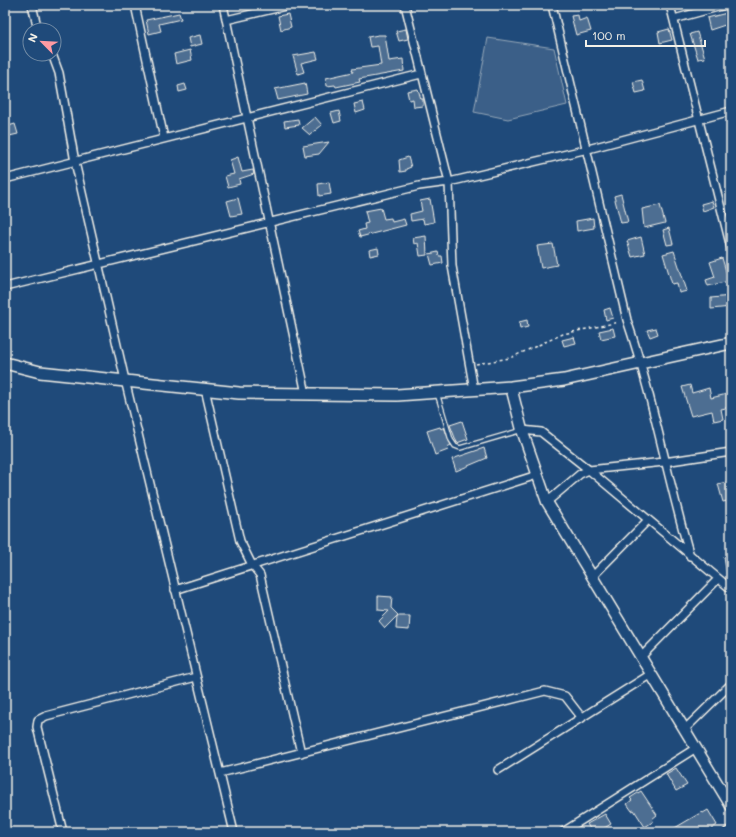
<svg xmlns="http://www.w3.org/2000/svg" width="736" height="837" font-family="Mali,sans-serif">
  <rect width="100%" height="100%" fill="#1f4a7a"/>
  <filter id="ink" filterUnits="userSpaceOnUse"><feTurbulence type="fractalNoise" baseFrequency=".025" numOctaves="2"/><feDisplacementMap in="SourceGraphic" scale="8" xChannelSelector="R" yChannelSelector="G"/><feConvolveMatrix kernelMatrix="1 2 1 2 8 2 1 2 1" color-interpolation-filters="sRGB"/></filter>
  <g filter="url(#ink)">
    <!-- green -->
    <path fill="#3a5f88" stroke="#97a8b8" d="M488 38 554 48 567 105 508 119 474 112Z"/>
    <!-- building -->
    <path fill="#4d6e92" stroke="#f4f1e8" d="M731 12V23L710 30 707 18Z
      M179 13 181 19 159 24 161 31 149 34 146 20Z
      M288 14 291 27 281 30 278 16Z
      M578 15 579 21 587 18 591 31 576 35 571 16Z
      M406 29 408 39 399 41 396 31Z
      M669 29 672 40 660 43 658 32Z
      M697 32 705 58 698 59 690 34Z
      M200 35 202 44 190 47 188 38Z
      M378 35H385L389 61 403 59 404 71 359 79 360 82 336 87 335 85 327 86 326 78 353 72 352 69 381 65 378 46 370 47 368 37Z
      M190 50 192 60 176 64 174 54Z
      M316 52 318 59 301 63 304 72 298 74 293 56Z
      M642 80 645 91 636 93 633 82Z
      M305 83 307 94 278 100 275 89Z
      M185 84 187 90 179 92 178 86Z
      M418 89 421 99H423V106L414 107 413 99 409 100 407 91Z
      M363 102 365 110 356 113 354 104Z
      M339 111 341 121 334 123 331 113Z
      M315 117 322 125 310 135 302 128Z
      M298 119 299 125 285 127 284 121Z
      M15 124 18 134 5 137V127Z
      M329 142 319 154 305 156 303 146Z
      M238 157 242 172 253 170 254 174 239 179 240 184 228 187 225 176 234 174 230 160Z
      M408 157 411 167 406 169V171L400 172 399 160Z
      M329 182 331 194 319 196 318 184Z
      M621 194 628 222 621 223 614 196Z
      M238 198 242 214 231 216 227 201Z
      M430 199 434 222 424 224 423 219 411 221 410 214 422 211 420 201Z
      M712 201 714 207 703 211 701 204Z
      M660 205 665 223 644 228 642 209Z
      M381 208 384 219 391 218 392 222 404 219 406 225 360 237 358 231 365 229 364 224 368 223 365 211Z
      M593 218 594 228 577 231 576 221Z
      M669 228 673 244 667 245 663 230Z
      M426 236 427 255 420 256 418 243 414 244 413 238Z
      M641 237 645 254 632 257 627 241Z
      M553 244 557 265 541 268 537 246Z
      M378 248 379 254 370 256 369 250Z
      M674 251 687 291 679 293 677 283 672 284 663 254Z
      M438 252 439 256H442L443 263 432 265 429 254Z
      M722 258 729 281 708 286 706 280 715 277 710 262Z
      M731 296V307L711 309V298Z
      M610 308 613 318 606 320 604 310Z
      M527 320 528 327 520 329 519 322Z
      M613 328 615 336 601 339 599 331Z
      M656 328 658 334 650 337 647 330Z
      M574 337 576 343 564 346 562 340Z
      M690 385 692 393 709 388 711 398 731 393V407L721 409 723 419 714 421 712 411 691 416 682 387Z
      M462 421 468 439 457 443 450 425Z
      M440 427 441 429 444 427 451 445 447 447 448 450 435 455 427 431Z
      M484 448 487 458 456 471 452 459Z
      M731 481V500L723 502 718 484Z
      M731 555V575H727L724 557Z
      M378 596 392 597 391 608 398 615 397 616H410L409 630 396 629 397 616 385 628 379 621 389 611 378 610Z
      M676 768 687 785 676 791 666 774Z
      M641 791 657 815 652 819 654 821 645 827 634 810 632 811 627 804 632 800 630 798Z
      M708 810 717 825 707 832H668L702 812 703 813Z
      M605 814 611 824 598 832H592L587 824Z"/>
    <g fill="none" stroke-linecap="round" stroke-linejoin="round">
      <!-- lane casing -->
      <g stroke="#f4f1e8" stroke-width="6">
        <path id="lane" d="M437 393 451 440 455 446 460 448 522 430"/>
      </g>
      <!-- street casing -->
      <g stroke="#f4f1e8" stroke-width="10">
        <path id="street" d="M32 5 38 30
          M135 5 164 138
          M223 5 306 394
          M405 5 449 182 452 266 474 390
          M552 5 627 320C653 397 667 477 690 556
          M670 5 731 248
          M674 19 725 5
          M226 20 290 5
          M52 54 59 73 75 162 125 380 234 832
          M5 179 421 74
          M5 287 419 186 449 182 588 149 731 111
          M205 389 240 541 252 565 260 575 301 753
          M522 430 541 432 589 470 731 589
          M547 502 580 474 589 470 664 462 731 452
          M592 577 648 520
          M175 590 537 475
          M641 657 718 579
          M685 729 731 684
          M498 770 651 674
          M220 773 545 691 565 696 582 718
          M63 832 37 727 38 720 46 716 196 677
          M563 832 696 748
          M727 832 731 829"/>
      </g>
      <!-- secondary casing -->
      <g stroke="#f4f1e8" stroke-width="13">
        <path id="secondary" d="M511 387 522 430 547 502 731 806"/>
      </g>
      <!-- primary casing -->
      <g stroke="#f4f1e8" stroke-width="14">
        <path id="primary" d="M5 363 40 372 239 393 397 395 511 387 564 380 731 343"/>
      </g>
      <!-- path -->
      <path stroke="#f4f1e8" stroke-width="1.5" stroke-dasharray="3 3" stroke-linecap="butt" d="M476 364 510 358 563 334 619 322"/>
      <!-- lane -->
      <use href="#lane" stroke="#1f4a7a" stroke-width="3.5"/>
      <!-- street -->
      <use href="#street" stroke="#1f4a7a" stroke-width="7"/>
      <!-- secondary -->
      <use href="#secondary" stroke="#1f4a7a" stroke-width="10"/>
      <!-- primary -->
      <use href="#primary" stroke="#1f4a7a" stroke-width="11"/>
    </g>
  </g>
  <!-- margin -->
  <rect width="736" height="837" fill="none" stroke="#1f4a7a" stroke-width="20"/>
  <rect x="10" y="10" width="716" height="817" fill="none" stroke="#f4f1e8" stroke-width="1.5" filter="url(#ink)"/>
  <!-- north arrow -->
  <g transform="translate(42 42) rotate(294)"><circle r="19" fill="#1f4a7a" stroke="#748da6"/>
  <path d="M0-3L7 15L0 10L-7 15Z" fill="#ff9aa2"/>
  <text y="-6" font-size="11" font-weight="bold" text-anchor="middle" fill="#f4f1e8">N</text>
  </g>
  <!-- scale -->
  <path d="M586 40v6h119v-6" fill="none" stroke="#f4f1e8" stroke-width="2"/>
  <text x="592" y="40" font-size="12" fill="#f4f1e8" stroke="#1f4a7a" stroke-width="3" paint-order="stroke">100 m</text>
</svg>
